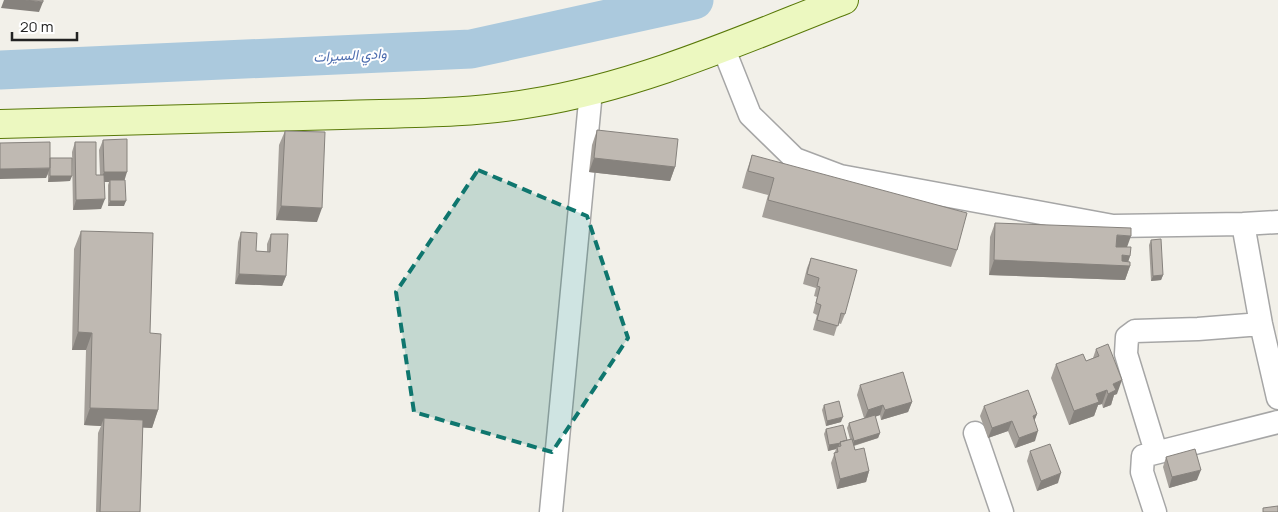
<svg xmlns="http://www.w3.org/2000/svg" width="1278" height="512" font-family="Manrope,Vazirmatn,sans-serif">
  <rect width="100%" height="100%" fill="#f2f0e9"/>
  <g fill="none" stroke-linecap="round" stroke-linejoin="round">
    <!-- river -->
    <path stroke="#abc9dd" stroke-width="39" d="M0 70 471 49 694 0"/>
    <!-- street casing -->
    <g stroke="#a6a6a6" stroke-width="25">
      <path id="street" d="M723 47 750 115 795 159 840 176 1113 226 1243 224 1278 222
        M1243 224 1261 324 1278 398
        M975 433 1002 512
        M1156 452 1126 354 1127 337 1135 331 1198 329 1261 324
        M551 512 591 91
        M1155 512 1142 472 1143 456 1278 422"/>
    </g>
    <!-- secondary casing -->
    <g stroke="#597908" stroke-width="30">
      <path id="secondary" d="M0 124C114 122 228 119 342 115 405 113 470 114 532 103 639 86 744 39 844 0"/>
    </g>
    <!-- street -->
    <use href="#street" stroke="#fff" stroke-width="22"/>
    <!-- secondary -->
    <use href="#secondary" stroke="#ecf8c0" stroke-width="28"/>
  </g>
  <!-- wall -->
  <path fill="#a49f99" d="M597 130 675 167 670 181 589 172 592 145Z
    M285 131 317 222 276 220 279 145Z
    M103 140 124 180V206H108V185L109 182H104L101 209 73 210 72 152 75 142 96 175H100L99 150Z
    M752 155 957 250 951 267 762 217 768 195 742 188 746 173Z
    M50 158 70 181 48 182V174L46 178Z
    M995 223 1127 247 1130 256 1128 261 1130 266 1125 280 989 275 990 237Z
    M81 231 150 333 158 410 152 428 143 427 140 512H96L98 433 101 426 84 425 86 350H72L74 249Z
    M241 232 256 251 267 252V244L271 234 286 276 282 286 235 284 238 242Z
    M1151 240 1163 275 1161 280 1151 281 1149 245Z
    M811 258 845 314 841 324 838 323 834 336 813 330 817 315 813 313 817 297 814 296 816 288 803 284 807 268Z
    M1096 349 1117 394 1114 395 1111 405 1103 408 1102 404 1098 405 1094 416 1069 425 1051 378 1056 364 1086 361 1093 358Z
    M860 385 912 402 908 412 881 420 880 415 875 417 880 433 878 438 854 446 855 450 869 471 866 482 837 489 831 463 836 449 828 451 824 434 826 429 847 440 850 439 847 428 849 423 864 418 857 395Z
    M824 405 841 422 826 426 822 410Z
    M984 406 1037 414 1034 421 1035 441 1015 448 1008 431 988 438 980 416Z
    M1030 451 1058 483 1037 491 1027 461Z
    M1166 457 1197 480 1169 488 1163 467Z"/>
  <!-- shaded-wall -->
  <path fill="#86827d" d="M4 0H25L43 2 39 12 1 8Z
    M594 158 675 167 670 181 589 172Z
    M50 168 46 178 0 179V169Z
    M104 172H127L124 182 110 180 109 182H100Z
    M50 176H72L70 181 48 182Z
    M105 199 101 209 73 210 76 200Z
    M110 201H126L124 206H108Z
    M281 206 322 208 317 222 276 220Z
    M1117 235 1131 236 1126 250 1112 249Z
    M1122 255 1130 256 1127 266H1130L1125 280 989 275 994 260Z
    M239 274 286 276 282 286 235 284Z
    M1163 275 1161 280 1151 281 1153 276Z
    M78 332 92 333 86 350H72Z
    M1122 380 1117 394 1114 395 1111 405 1103 408 1108 394 1113 384Z
    M1107 390 1102 404 1098 405 1094 416 1069 425 1074 411 1096 394Z
    M912 402 908 412 881 420 885 410Z
    M883 405 880 415 864 420 868 410Z
    M90 408 158 410 152 428 103 426 104 418 101 426 84 425Z
    M1037 414 1033 424V416Z
    M843 417 841 422 826 426 827 421Z
    M1012 421 1008 431 988 438 992 428Z
    M1038 431 1035 441 1015 448 1019 438Z
    M880 433 878 438 852 446 854 441Z
    M840 443 838 448 837 447 836 449 828 451 829 445Z
    M1201 470 1197 480 1169 488 1172 477Z
    M869 471 866 482 837 489 840 479Z
    M1061 473 1058 483 1037 491 1041 481Z"/>
  <!-- building -->
  <path fill="#bfb9b2" stroke="#86827d" d="M25 0H43V2Z
    M597 130 678 139 675 167 594 158Z
    M285 131 325 132 322 208 281 206Z
    M127 139V172H104L103 140Z
    M50 142V168L0 169V143Z
    M75 142H96V175H104L105 199 76 200Z
    M752 155 967 213 957 250 768 200 774 178 748 171Z
    M50 158H72V176H50Z
    M110 180H125L126 201H110Z
    M995 223 1131 228V236L1117 235 1116 247H1131L1130 256 1122 255V261L1130 262V266L994 260Z
    M81 231 153 233 150 333 161 334 158 410 90 408 92 333 78 332Z
    M241 232 257 233 256 251 270 252 271 234H288L286 276 239 274Z
    M1161 239 1163 275 1153 276 1151 240Z
    M811 258 857 270 845 314 841 313 838 326 817 320 821 305 816 303 820 287 817 286 819 278 807 274Z
    M1108 344 1122 380 1113 384 1116 390 1108 394 1107 390 1096 394 1099 402 1074 411 1056 364 1083 354 1086 361 1099 356 1096 349Z
    M903 372 912 402 885 410 883 405 868 410 860 385Z
    M1028 390 1037 414 1033 416 1038 431 1019 438 1012 421 992 428 984 406Z
    M839 401 843 417 827 421 824 405Z
    M875 415 880 433 854 441 849 423Z
    M104 418 143 420 140 512H100Z
    M843 425 847 440 840 442 841 443 829 445 826 429Z
    M852 439 855 450 864 448 869 471 840 479 834 453 838 452 837 447 841 446 840 442Z
    M1050 444 1061 473 1041 481 1030 451Z
    M1195 449 1201 470 1172 477 1166 457Z
    M1278 506V512H1263V508Z"/>
  <!-- marked area -->
  <path fill="#0f766e" fill-opacity="0.2" stroke="#0f766e" stroke-width="4" stroke-dasharray="10 6" stroke-linejoin="round" d="M478 170 587 216 628 338 552 452 414 412 396 292Z"/>
  <g text-anchor="middle" stroke-width="4" stroke-linejoin="round" paint-order="stroke">
    <!-- water labels -->
    <g font-size="14" font-style="italic" fill="#4f6fb0" stroke="#fff">
      <text transform="translate(350 55) rotate(-3)" y="5">وادي السيرات</text>
    </g>
  </g>
  <!-- scale -->
  <path d="M12 32v8h65v-8" fill="none" stroke="#222222" stroke-width="2.5"/>
  <text x="20" y="32" font-size="15" fill="#222222" stroke="#ffffff" stroke-width="4" paint-order="stroke">20 m</text>
</svg>
